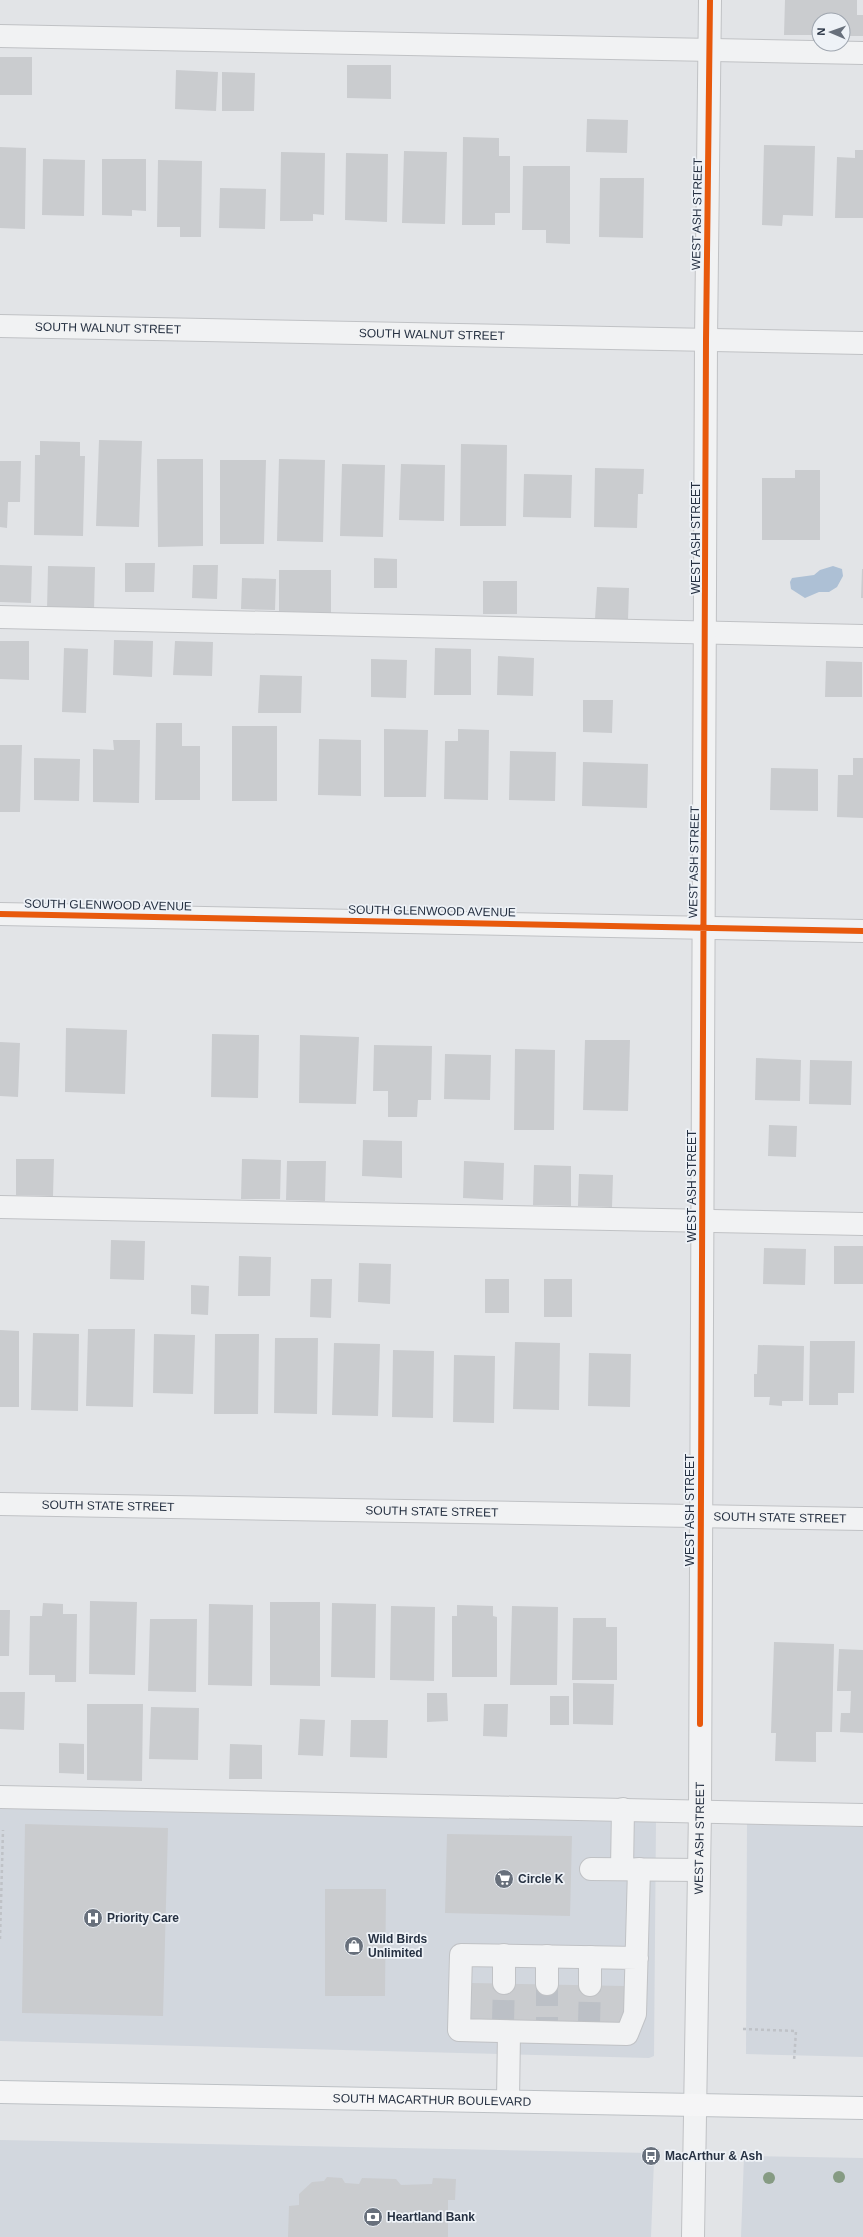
<svg xmlns="http://www.w3.org/2000/svg" width="863" height="2237" font-family="Helvetica,sans-serif">
  <rect width="100%" height="100%" fill="#e2e4e7"/>
  <!-- built -->
  <path fill="#d2d7de" d="M0 1807 656 1820 654 2056 649 2058 0 2041Z
    M747 1824 863 1827V2057L746 2054Z
    M0 2140 650 2153 654 2160 651 2237H0Z
    M744 2156 863 2158V2237H741Z"/>
  <!-- water -->
  <path fill="#adc0d5" d="M833 566 842 569 843 576 837 587 829 592H819L805 598 791 589 790 582 792 578 814 575 820 570Z"/>
  <!-- building -->
  <path fill="#cacccf" d="M785 0H857V15H863V36H843V20H819V35H784Z
    M0 57H32V95H0Z
    M347 65H391V99L347 98Z
    M176 70 218 72 216 111 175 109Z
    M222 72 255 73 254 111H222Z
    M587 119 628 120 627 153 586 152Z
    M463 137 499 138V156H510V213H495V225H462Z
    M764 145 815 146 813 216 783 215 782 226 762 225Z
    M0 147 26 148 25 229 0 228Z
    M855 150H863V218H835L837 157 855 158Z
    M404 151 447 152 445 224 402 223Z
    M281 152 325 153 324 215 313 214V221H280Z
    M346 153 388 154 387 222 345 220Z
    M43 159 85 160 84 216 42 215Z
    M102 159H146V211L132 210V216L102 215Z
    M158 160 202 161 201 237H180V227H157Z
    M523 166H570V244L546 243V230H522Z
    M600 178H644L643 238 599 237Z
    M220 188 266 189 265 229 219 228Z
    M99 440 142 441 139 527 96 526Z
    M40 441 80 442V456H85L83 536 34 535 35 455H40Z
    M461 444 507 445 506 526H460Z
    M157 459H203V546L158 547Z
    M279 459 325 460 323 542 277 541Z
    M220 460H266L264 544H220Z
    M0 461H21L20 502H8L7 528 0 527Z
    M342 464 385 465 383 537 340 536Z
    M401 464 445 465 444 521 399 520Z
    M595 468 644 469 643 494H638L637 528 594 527Z
    M795 470H820V540H762V478H795Z
    M524 474 572 475 571 518 523 517Z
    M374 558 397 559V588H374Z
    M125 563H155L154 592H125Z
    M0 565 32 566 31 603 0 602Z
    M193 565H218L217 599 192 598Z
    M48 566 95 567 94 611 47 610Z
    M862 569H863V598H861Z
    M279 570H331V613H279Z
    M242 578 276 579 275 610 241 609Z
    M483 581H517V614H483Z
    M597 587 629 588 628 620 595 619Z
    M114 640 153 641 152 677 113 675Z
    M0 641H29V680L0 679Z
    M175 641 213 642 212 676 173 675Z
    M64 648 88 649 86 713 62 712Z
    M435 648 471 649V695H434Z
    M498 656 534 658 533 696 497 695Z
    M371 659 407 660 406 698 371 697Z
    M826 661 862 662V697H825Z
    M260 675 302 676 301 713H258Z
    M583 700H613L612 733 583 732Z
    M156 723H182V746H200V800H155Z
    M232 726H277V801H232Z
    M384 729 428 730 426 797H384Z
    M458 729 489 730 488 800 444 799 445 741H458Z
    M319 739 361 740V796L318 795Z
    M113 740H140L139 803 93 802V749L114 750Z
    M0 745H22L20 812H0Z
    M510 751 556 752 555 801 509 800Z
    M34 758 80 759 79 801 34 800Z
    M853 758H863V818L837 817 838 775H853Z
    M583 762 648 764 647 808 582 806Z
    M771 768 818 769V811L770 810Z
    M66 1028 127 1030 125 1094 65 1092Z
    M212 1034 259 1035 258 1098 211 1097Z
    M300 1035 359 1037 356 1104 299 1103Z
    M585 1040H630L628 1111 583 1110Z
    M0 1042 20 1043 18 1097 0 1096Z
    M374 1045 432 1046 431 1100H418L417 1117H388V1091H373Z
    M515 1049 555 1050 554 1130H514Z
    M445 1054 491 1055 490 1100 444 1099Z
    M756 1058 801 1060 800 1101 755 1100Z
    M810 1060 852 1061 851 1105 809 1104Z
    M769 1125 797 1126 796 1157 768 1156Z
    M363 1140 402 1141V1178L362 1176Z
    M16 1159H54L53 1196 16 1195Z
    M242 1159 281 1160 280 1199H241Z
    M287 1161H326L325 1201 286 1200Z
    M464 1161 504 1163 503 1200 463 1198Z
    M534 1165 571 1166V1206L533 1205Z
    M579 1174 613 1175 612 1207 578 1206Z
    M111 1240 145 1241 144 1280 110 1279Z
    M834 1246H863V1284H834Z
    M764 1248 806 1249 805 1285 763 1284Z
    M239 1256 271 1257 270 1296H238Z
    M359 1263 391 1264 390 1304 358 1302Z
    M311 1279H332L331 1318 310 1317Z
    M485 1279H509V1313H485Z
    M544 1279H572V1317H544Z
    M191 1285 209 1286 208 1315 191 1314Z
    M88 1329H135L133 1407 86 1406Z
    M0 1330 19 1331V1407H0Z
    M33 1333 79 1334 78 1411 31 1410Z
    M154 1334 195 1335 193 1394 153 1393Z
    M215 1334H259L258 1414H214Z
    M275 1338H318L317 1414 274 1413Z
    M810 1341H855L854 1393H838V1405H809Z
    M515 1342 560 1343 559 1410 513 1409Z
    M334 1343 380 1344 378 1416 332 1415Z
    M758 1345 804 1346 803 1401H782V1406L769 1405 770 1397H754V1374H757Z
    M393 1350 434 1351 433 1418 392 1417Z
    M589 1353 631 1354 630 1407 588 1406Z
    M454 1355 495 1356 494 1423 453 1422Z
    M90 1601 137 1602 135 1675 89 1674Z
    M270 1602H320V1686L270 1685Z
    M43 1603 63 1604V1614H77L76 1682H55V1675H29L30 1616H42Z
    M332 1603 376 1604 375 1678 331 1677Z
    M209 1604 253 1605 252 1686 208 1685Z
    M457 1605 493 1606V1616L497 1617V1677H452V1616H457Z
    M391 1606 435 1607 434 1681 390 1680Z
    M512 1606 558 1607 557 1685H510Z
    M0 1610H10L9 1656H0Z
    M573 1618H606V1627H617V1680H572Z
    M150 1619H197L196 1692 148 1691Z
    M774 1642 834 1644 832 1732H816V1762L775 1761 776 1733H771Z
    M839 1649 863 1650V1733L840 1732 841 1713H850L851 1691H837Z
    M573 1683 614 1684 613 1725 573 1724Z
    M0 1692H25L24 1730 0 1729Z
    M427 1693H447L448 1721 427 1722Z
    M550 1696H569V1725H550Z
    M87 1704H143L142 1781 87 1780Z
    M484 1704H508L507 1737 483 1736Z
    M151 1707 199 1708 198 1760 149 1759Z
    M300 1719 325 1720 323 1756 298 1755Z
    M351 1720H388L387 1758 350 1757Z
    M59 1743 84 1744V1774L59 1773Z
    M230 1744 262 1745V1779H229Z
    M25 1824 168 1828 163 2016 22 2013Z
    M447 1834 572 1836 570 1916 445 1913Z
    M325 1889H386L385 1996H325Z
    M472 1983 625 1986 624 2025 471 2021Z
    M327 2177 342 2178 345 2183 359 2184 362 2178 396 2179 401 2185 432 2184 433 2178 456 2179 455 2200H448V2237H288L289 2206 299 2205V2194L312 2182 324 2181Z"/>
  <g fill="none" stroke-linecap="round" stroke-linejoin="round">
    <!-- minor-tunnel -->
    <path stroke="#bcc0c6" stroke-width="22" stroke-dasharray="22 11" stroke-linecap="butt" d="M547 1984V2023
      M503 2022 504 1983
      M589 2024 590 1985"/>
    <!-- minor casing -->
    <g stroke="#c0c2c5" stroke-width="24">
      <g id="minor">
        <path d="M0 36 863 53"/>
        <path id="s1" d="M0 326 863 343"/>
        <path d="M0 617 863 636"/>
        <path d="M0 914 863 931"/>
        <path d="M0 1207 863 1224"/>
        <path id="s2" d="M0 1504 863 1519"/>
        <path d="M0 1797 863 1815"/>
        <path d="M591 1869 699 1870"/>
        <path d="M622 1869 623 1809"/>
        <path d="M637 1958 461 1955 459 2030 627 2034 635 2014 639 1869"/>
        <path d="M504 1983V1955"/>
        <path d="M547 1984V1956"/>
        <path d="M590 1985V1957"/>
        <path d="M508 2100 509 2032"/>
        <path id="s3" d="M693 2237 700 1811 706 340 710 0"/>
      </g>
    </g>
    <!-- major casing -->
    <g stroke="#bdc1c5" stroke-width="24">
      <g id="major">
        <path id="s4" d="M0 2092 863 2108"/>
      </g>
    </g>
    <!-- path -->
    <path stroke="#bfc2c7" stroke-width="2.5" stroke-dasharray="3 3" stroke-linecap="butt" d="M0 1939 3 1830
      M743 2029 796 2031 794 2061"/>
    <!-- minor -->
    <use href="#minor" stroke="#f1f2f3" stroke-width="22"/>
    <!-- major -->
    <use href="#major" stroke="#f5f5f6" stroke-width="22"/>
    <!-- cycleway casing -->
    <g stroke="#eef2f7" stroke-width="8">
      <path id="cycleway" d="M0 914 863 931
        M700 1724 706 340 710 0"/>
    </g>
    <!-- cycleway -->
    <use href="#cycleway" stroke="#e8590c" stroke-width="6"/>
  </g>
  <!-- trees -->
  <g fill="#869b83">
    <circle cx="839" cy="2177" r="6"/>
    <circle cx="769" cy="2178" r="6"/>
  </g>
  <!-- icons -->
  <defs>
    <g id="supermarket-disc" transform="scale(1)"><circle r="9.5" fill="#68707c" stroke="#eef2f7"/><path d="M-6-5.5h2.5l.6 2H6L4.5 2H-2.5L-4.4-4H-6ZM-1.5 3.2a1.3 1.3 0 1 0 .1 0ZM3 3.2a1.3 1.3 0 1 0 .1 0Z" fill="#fff"/></g>
    <g id="hospital-disc" transform="scale(1)"><circle r="9.5" fill="#68707c" stroke="#eef2f7"/><path d="M-5-5h3v3.5h4V-5h3V5h-3V1.5h-4V5h-3Z" fill="#fff"/></g>
    <g id="shop-disc" transform="scale(1)"><circle r="9.5" fill="#68707c" stroke="#eef2f7"/><path d="M-5-2.5h2.3a2.7 3.5 0 0 1 5.4 0H5L5.5 6h-11ZM-1.5-2.5h3a1.5 2.3 0 0 0-3 0Z" fill="#fff"/></g>
    <g id="bus-disc" transform="scale(1)"><circle r="9.5" fill="#68707c" stroke="#eef2f7"/><path d="M-5-6H5V4H4V6H2V4H-2V6H-4V4H-5ZM-3.5-4V0h7V-4ZM-3.5 1.2v1.5H-2V1.2ZM2 1.2v1.5H3.5V1.2Z" fill="#fff"/></g>
    <g id="bank-disc" transform="scale(1)"><circle r="9.5" fill="#68707c" stroke="#eef2f7"/><path d="M-6-4H6V4H-6ZM0-2.3a2.3 2.3 0 1 0 0 4.6a2.3 2.3 0 1 0 0-4.6Z" fill="#fff"/></g>
  </defs>
  <g fill-rule="evenodd">
    <use href="#supermarket-disc" x="504" y="1879"/>
    <use href="#hospital-disc" x="93" y="1918"/>
    <use href="#shop-disc" x="354" y="1946"/>
    <use href="#bus-disc" x="651" y="2156"/>
    <use href="#bank-disc" x="373" y="2217"/>
  </g>
  <g text-anchor="middle" stroke-width="3.5" stroke-linejoin="round" paint-order="stroke">
    <!-- street labels -->
    <g font-size="12" fill="#263142" stroke="#eef2f7">
      <text transform="translate(697 214) rotate(-89)" y="4">WEST ASH STREET</text>
      <text dy="4" stroke="none"><textPath href="#s1" startOffset="108">SOUTH WALNUT STREET</textPath></text>
      <text dy="4" stroke="none"><textPath href="#s1" startOffset="432">SOUTH WALNUT STREET</textPath></text>
      <text transform="translate(696 538) rotate(-90)" y="4">WEST ASH STREET</text>
      <text transform="translate(694 862) rotate(-89)" y="4">WEST ASH STREET</text>
      <text transform="translate(108 905) rotate(1)" y="4">SOUTH GLENWOOD AVENUE</text>
      <text transform="translate(432 911) rotate(1)" y="4">SOUTH GLENWOOD AVENUE</text>
      <text transform="translate(692 1186) rotate(-90)" y="4">WEST ASH STREET</text>
      <text dy="4" stroke="none"><textPath href="#s2" startOffset="108">SOUTH STATE STREET</textPath></text>
      <text transform="translate(690 1510) rotate(-90)" y="4">WEST ASH STREET</text>
      <text dy="4" stroke="none"><textPath href="#s2" startOffset="432">SOUTH STATE STREET</textPath></text>
      <text dy="4" stroke="none"><textPath href="#s2" startOffset="780">SOUTH STATE STREET</textPath></text>
      <text dy="4" stroke="none"><textPath href="#s3" startOffset="399">WEST ASH STREET</textPath></text>
      <text dy="4" stroke="none"><textPath href="#s4" startOffset="432">SOUTH MACARTHUR BOULEVARD</textPath></text>
    </g>
    <!-- poi labels -->
    <g font-size="12" font-weight="bold" fill="#263142" stroke="#eef2f7" text-anchor="start">
      <text x="518" y="1883">Circle K</text>
      <text x="107" y="1922">Priority Care</text>
      <text x="368" y="1943">Wild Birds<tspan x="368" dy="14">Unlimited</tspan></text>
      <text x="665" y="2160">MacArthur &amp; Ash</text>
      <text x="387" y="2221">Heartland Bank</text>
    </g>
  </g>
  <!-- north arrow -->
  <g transform="translate(831 32) rotate(272)"><circle r="19" fill="#eef2f7" stroke="#9ea5af"/>
  <path d="M0-3L7 15L0 10L-7 15Z" fill="#68707c"/>
  <text y="-6" font-size="11" font-weight="bold" text-anchor="middle" fill="#263142">N</text>
  </g>
</svg>
